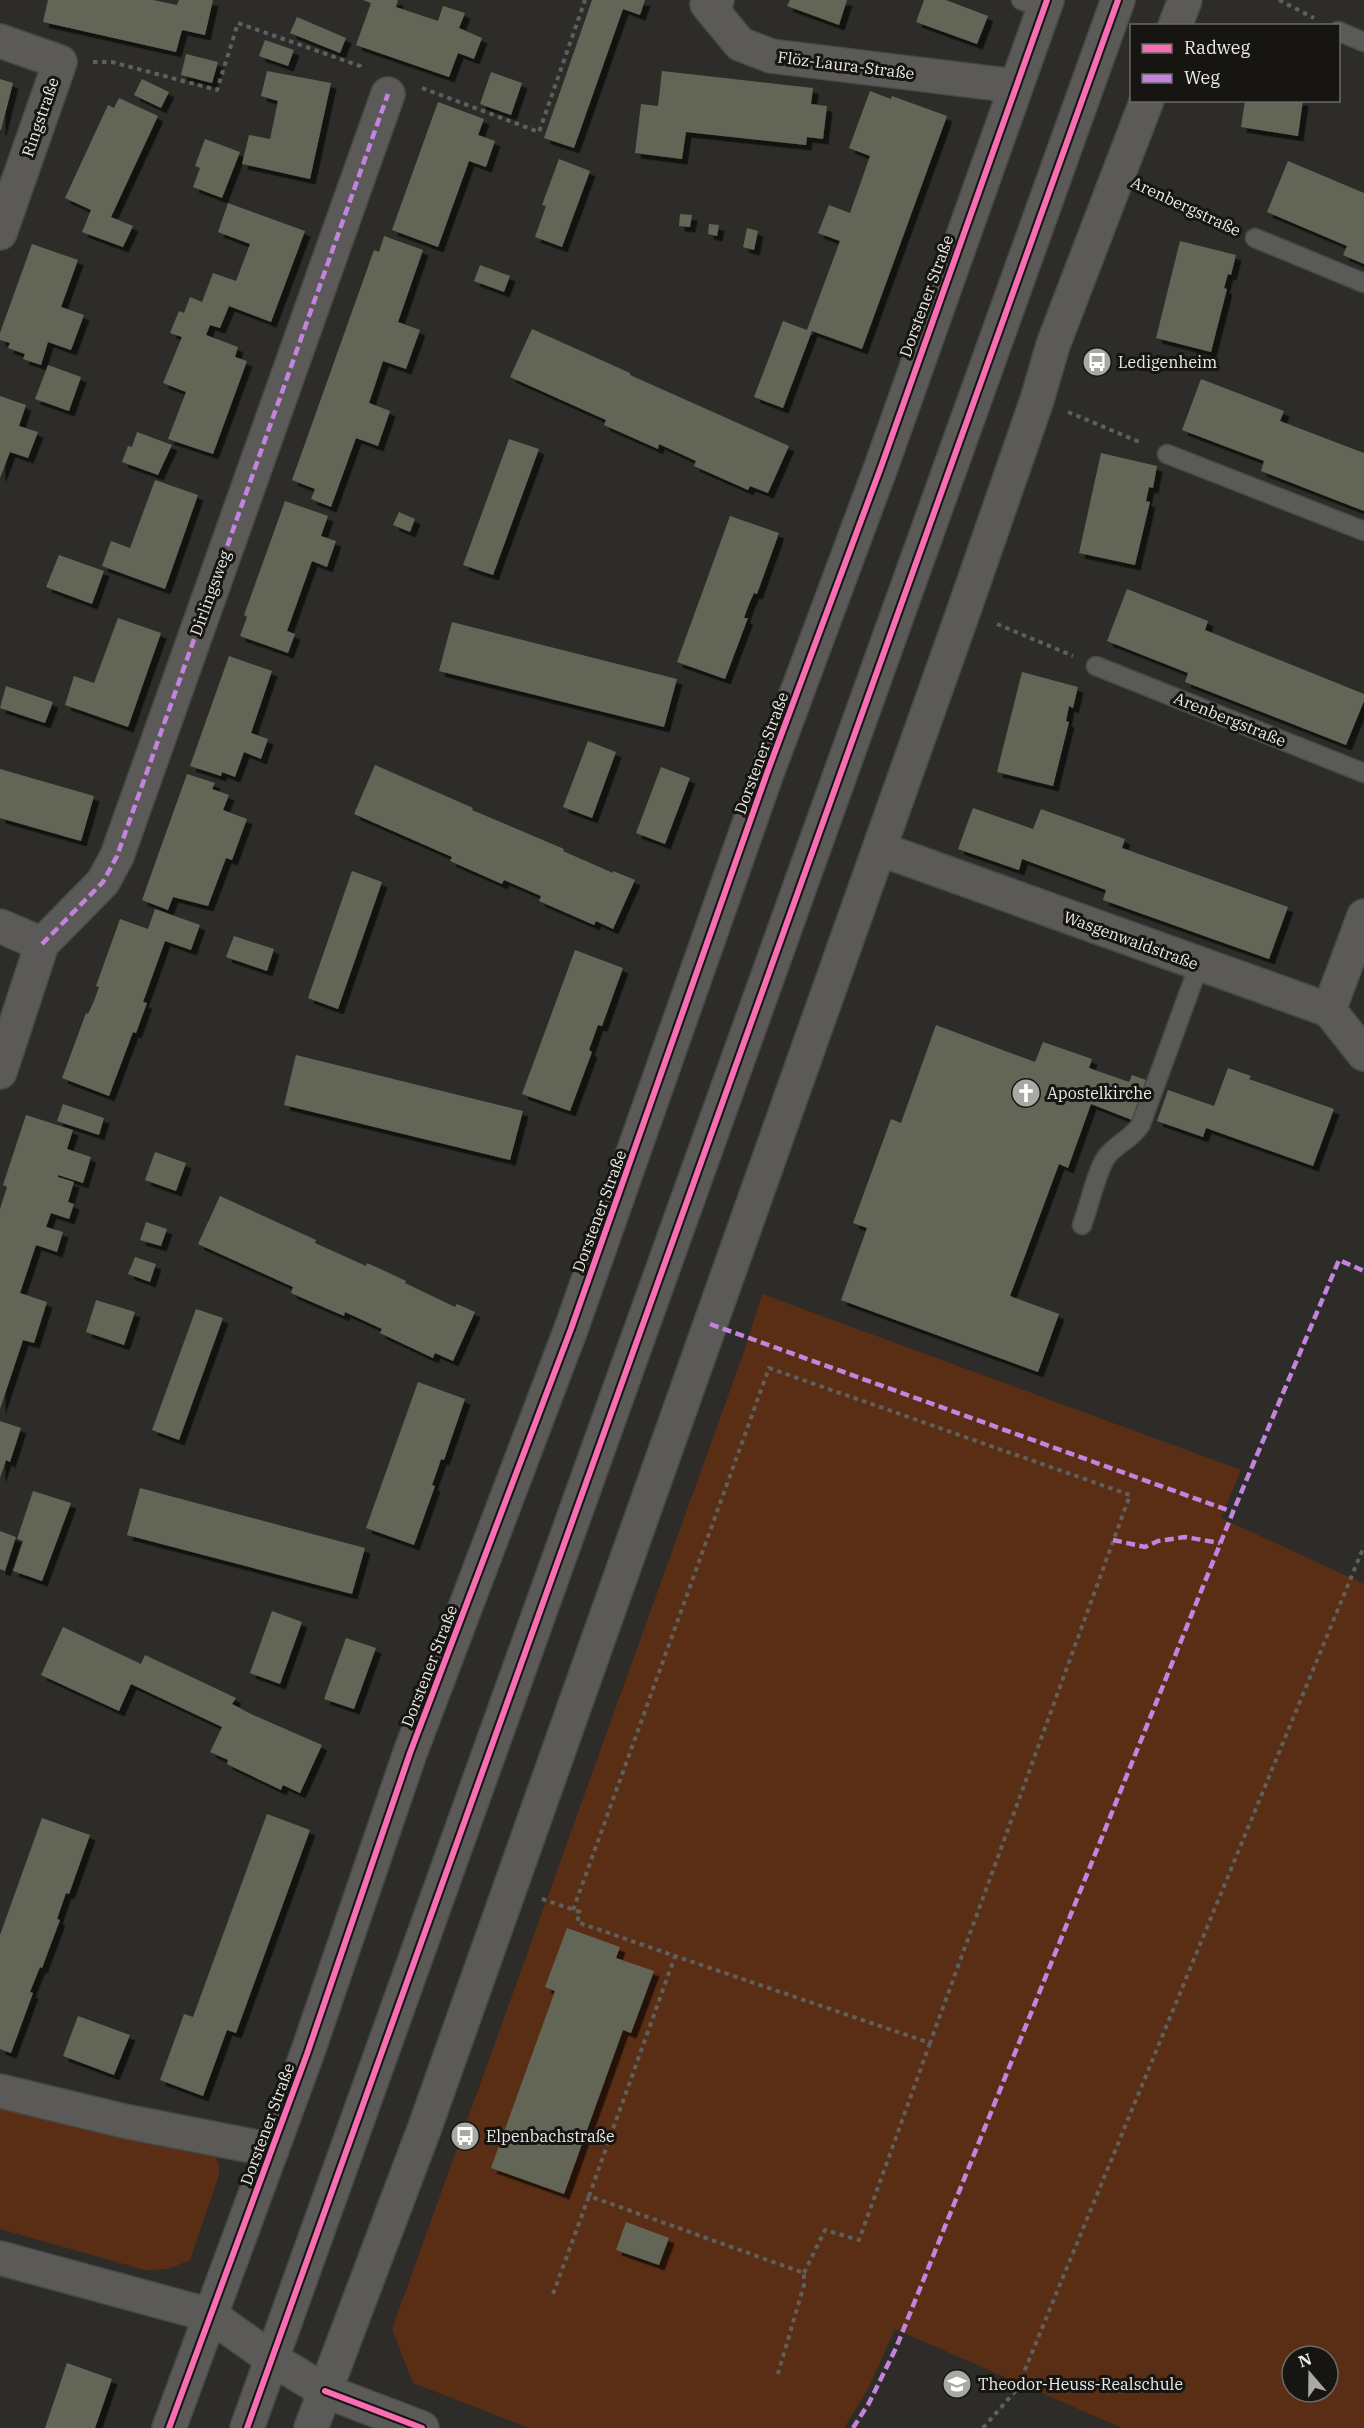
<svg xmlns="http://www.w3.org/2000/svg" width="1364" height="2428" font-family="'IBM Plex Serif',serif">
  <defs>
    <filter id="shadow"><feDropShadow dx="5.5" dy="5.5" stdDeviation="0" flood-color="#0009"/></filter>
  </defs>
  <rect width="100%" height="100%" fill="#2d2c28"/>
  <!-- green -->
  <path fill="#5a2e15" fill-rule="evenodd" d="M762 1294 1241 1470 1221 1518 1364 1584V2428H1122L895 2329 869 2387 844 2428H529L413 2383 392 2329 746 1346ZM1292 2356H1328V2392H1292Z
    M0 2103 214 2153 219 2165V2175L190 2260 168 2269 145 2270 0 2229Z"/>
  <!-- building -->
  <path fill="#636657" filter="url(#shadow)" d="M48 0H153L177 5 179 0H213L205 35 182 30 176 52 43 22Z
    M363 0H398L396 7 438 21 443 6 465 13 459 28 482 38 474 59 458 53 449 77 356 45 371 3Z
    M592 0H645L640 15 623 9 574 148 544 138Z
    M790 0H847L839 25 787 6Z
    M924 0H946L988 16 977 44 916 22Z
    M297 17 346 38 340 53 290 33Z
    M265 40 294 50 288 66 259 56Z
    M186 54 218 62 212 83 181 75Z
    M267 71 331 83 310 179 242 164 249 135 270 139 278 101 261 96Z
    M662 71 813 88 811 104 827 106 823 139 807 137 806 145 686 132 682 159 635 153 641 104 658 106Z
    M491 72 522 83 511 115 480 104Z
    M0 79 13 83 1 130H0Z
    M142 79 169 92 161 108 134 95Z
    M870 91 891 99 892 96 947 116 862 349 812 331 783 408 754 397 783 321 807 330 840 241 818 233 829 205 850 213 870 156 849 148Z
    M119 98 158 116 111 217 133 226 123 247 82 232 91 210 65 198 108 105 114 108Z
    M1245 100H1303L1298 136 1241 127Z
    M438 102 484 119 478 135 495 141 486 167 469 161 438 247 392 230Z
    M205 139 240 152 222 198 193 187 200 168 195 166Z
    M559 159 590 171 562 247 535 237 546 206 542 205Z
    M1288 161 1364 193V264L1343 255 1347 246 1267 212Z
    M228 203 305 231 271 322 229 306 220 328 210 325 206 335 238 347 235 357 247 361 213 454 168 439 186 392 163 383 182 337 170 333 179 311 184 313 190 297 202 302 213 273 236 281 244 260 250 244 218 232Z
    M680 214 692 215 690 227 679 226Z
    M709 224 719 225 717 236 708 234Z
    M747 228 758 231 754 250 743 247Z
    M384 236 423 250 398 322 420 330 406 369 383 361 369 403 390 411 378 446 356 438 331 507 311 499 315 489 292 480 374 250 379 252Z
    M1180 241 1236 255 1231 275 1228 274 1224 288 1227 289 1211 352 1156 338Z
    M32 244 78 260 61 307 84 315 71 350 48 342 41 365 23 359 25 354 8 348 10 343 0 340V333Z
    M480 265 510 276 504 292 474 281Z
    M532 329 630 373V375L789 446 768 493 750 486 748 490 694 466 696 461 659 444 658 449 604 425 606 420 510 377Z
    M48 365 81 377 69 411 35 399Z
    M1201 379 1284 411 1280 421 1364 453V511L1261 471 1264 461 1182 430Z
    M0 396 26 405 19 426 38 432 28 458 10 452 0 478Z
    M137 432 172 445 158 475 122 462 128 446 132 447Z
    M509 439 539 449 493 575 463 565Z
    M1101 453 1157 466 1153 488 1149 487 1146 501 1150 502 1135 565 1079 553Z
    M155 480 198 495 165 589 102 566 111 541 130 548Z
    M285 501 328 516 321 536 336 541 327 567 312 561 287 631 295 634 288 653 240 636 247 617 244 615Z
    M399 512 415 519 410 532 393 525Z
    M730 516 779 533 757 594 754 593 749 604 744 618H748L725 679 677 662Z
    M59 555 104 571 92 604 46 587Z
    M1127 589 1208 621 1205 630 1364 694V701L1346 745 1185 682 1188 673 1107 641Z
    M118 618 161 633 128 727 65 705 74 676 94 683Z
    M452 622 677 679 664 727 439 671Z
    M229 656 272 671 251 733 268 739 261 759 244 752 235 777 222 772 221 776 190 766Z
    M1022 672 1078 687 1073 708 1069 706 1066 721 1069 722 1053 786 997 772Z
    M6 686 53 702 45 723 0 708Z
    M588 741 616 752 592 818 563 807Z
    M375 765 473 808 472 810 564 849 563 851 613 873V871L635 880 613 929 596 921 594 925 539 901 541 896 504 880 502 884 450 861 452 857 354 814Z
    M661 767 690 778 665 844 636 833Z
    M0 769 94 796 81 841 0 818Z
    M187 774 215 783 212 789 229 795 223 810 247 819 232 860 226 858 208 906 173 897 168 910 142 900Z
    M973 808 1033 829 1041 809 1125 839 1122 848 1288 907 1269 959 1103 900 1106 890 1022 859 1019 870 958 849Z
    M352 871 382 882 338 1009 308 998Z
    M155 909 200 925 191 950 165 941 143 1002 147 1003 136 1033 133 1032 109 1096 62 1078 86 1013 88 1014 94 1001 99 987 96 986 120 919 148 929Z
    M234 936 274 949 267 971 226 957Z
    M575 950 623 968 602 1026 598 1025 589 1050 592 1052 570 1111 522 1094Z
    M936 1025 1035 1062 1043 1042 1092 1059 1089 1068 1129 1082 1132 1075 1146 1080 1132 1120 1091 1104 1068 1168 1059 1164 1010 1296 1059 1314 1038 1372 841 1300 867 1228 853 1223 891 1119 901 1123Z
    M296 1055 523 1111 510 1160 284 1105Z
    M1228 1068 1251 1076 1249 1079 1334 1109 1313 1166 1206 1128 1203 1137 1157 1121 1168 1090 1214 1106Z
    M63 1104 104 1118 99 1135 57 1121Z
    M26 1115 73 1130 67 1149 91 1157 83 1183 58 1175V1177L74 1182 68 1202 74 1204 69 1219 51 1213 46 1227 63 1232 57 1252 36 1245 20 1293 47 1302 34 1343 23 1340 0 1409V1209L7 1187 3 1185Z
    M155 1152 186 1163 176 1191 145 1180Z
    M220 1196 316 1240 315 1243 366 1266 367 1263 387 1272 406 1281 405 1283 455 1307 457 1304 475 1312 453 1361 435 1353 433 1358 380 1333 382 1329 345 1312 344 1316 291 1293 293 1287 198 1244Z
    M146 1222 167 1229 161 1246 140 1240Z
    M135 1257 156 1264 150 1282 128 1274Z
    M96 1300 135 1312 124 1345 86 1332Z
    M196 1309 223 1318 179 1440 152 1430Z
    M418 1382 465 1399 444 1460 441 1459 437 1471 432 1485 435 1486 414 1545 366 1528Z
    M0 1421 21 1428 10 1462 6 1460 0 1478Z
    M140 1488 365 1548 352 1594 127 1535Z
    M33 1491 71 1503 42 1581 13 1571 23 1541 17 1539Z
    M0 1531 16 1537 5 1571 0 1569Z
    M272 1611 302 1622 280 1684 250 1673Z
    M63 1627 141 1664 145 1655 236 1698 232 1704 251 1714 322 1745 300 1793 283 1785 281 1790 227 1764 228 1760 210 1752 222 1727 131 1684 119 1711 41 1675Z
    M346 1638 376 1648 354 1709 324 1699Z
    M267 1814 310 1830 236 2033 227 2030 203 2096 160 2080 184 2014 193 2017Z
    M42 1818 90 1835 69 1894 66 1893 57 1919 60 1920 42 1968 40 1967 30 1992 33 1993 11 2053 0 2049V1935Z
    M567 1928 620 1947 616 1958 654 1971 631 2033 623 2030 564 2194 491 2168 555 1991 545 1987Z
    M78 2016 130 2035 114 2075 63 2056Z
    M626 2222 669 2238 659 2265 616 2250Z
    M67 2363 112 2379 95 2428H45Z"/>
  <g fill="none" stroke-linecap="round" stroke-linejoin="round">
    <!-- lane casing -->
    <g stroke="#484844" stroke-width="21">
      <path id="lane" d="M1021 0 1044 8
        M1338 31 1364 42
        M1255 238 1364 283
        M1167 454 1364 531
        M1096 666 1364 773
        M1082 1225C1088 1210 1098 1165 1108 1155 1118 1143 1133 1138 1141 1124L1199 965"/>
    </g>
    <!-- street casing -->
    <g stroke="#484844" stroke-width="36">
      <path id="street" d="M717 0 707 4 740 44 771 56 1015 86
        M1175 26 1185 0
        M0 41 60 62 0 233
        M880 849 1329 1010 1364 1054
        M0 926 42 944
        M1329 1010 1364 916
        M0 1072 42 944 103 882 117 856 388 94
        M0 2091 124 2121 272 2150
        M169 2428 307 2054 410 1753 571 1329 767 773 881 467 1047 0
        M311 2428 425 2127 964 610 1037 400 1053 345 1147 100"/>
    </g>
    <!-- secondary casing -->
    <g stroke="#484844" stroke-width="36">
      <path id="secondary" d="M0 2258 210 2315 272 2359 325 2391 422 2428
        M247 2428 1118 0"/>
    </g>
    <!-- path -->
    <path stroke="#5f5f5d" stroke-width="4" stroke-dasharray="4.5 4.5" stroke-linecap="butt" d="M1279 0 1314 18
      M93 62H112L217 90 238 23 360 66 364 70
      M422 88 539 132 585 0
      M1149 189 1232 227
      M1068 412 1142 443
      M997 624 1073 656
      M542 1899 580 1912 577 1922 675 1956 589 2196 804 2273V2285L777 2377
      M573 1910 769 1368 1130 1495 930 2043 675 1956
      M804 2273 825 2230 859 2240 930 2043
      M553 2294 589 2196
      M983 2428 1017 2389 1364 1546"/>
    <!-- lane -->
    <use href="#lane" stroke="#5b5a58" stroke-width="18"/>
    <!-- street -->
    <use href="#street" stroke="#5b5a58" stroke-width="33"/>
    <!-- secondary -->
    <use href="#secondary" stroke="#5b5a58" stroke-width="33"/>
    <!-- quiet -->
    <path stroke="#c483df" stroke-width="4.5" stroke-dasharray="9 4.5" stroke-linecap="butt" d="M42 944 103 882 117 856 388 94
      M710 1324 1233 1512
      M1113 1540 1145 1547 1158 1541 1185 1537 1220 1543
      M853 2428 869 2403 896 2348 1233 1512 1339 1260 1364 1271"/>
    <!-- cycleway casing -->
    <g stroke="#161512" stroke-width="10">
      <path id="cycleway" d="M325 2391 422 2428
        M169 2428 307 2054 410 1753 571 1329 767 773 881 467 1047 0
        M247 2428 1118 0"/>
    </g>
    <!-- cycleway -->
    <use href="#cycleway" stroke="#f96db3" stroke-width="6"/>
  </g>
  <!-- icons -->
  <defs>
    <g id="bus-disc" transform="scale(1.5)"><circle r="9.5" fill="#a8a8a4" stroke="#161512"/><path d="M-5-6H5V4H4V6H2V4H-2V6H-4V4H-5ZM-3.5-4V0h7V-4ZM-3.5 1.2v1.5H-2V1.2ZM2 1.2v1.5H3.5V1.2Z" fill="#fff"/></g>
    <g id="church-disc" transform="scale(1.5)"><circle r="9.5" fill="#a8a8a4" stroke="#161512"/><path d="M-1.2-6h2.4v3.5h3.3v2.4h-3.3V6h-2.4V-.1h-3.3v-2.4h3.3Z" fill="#fff"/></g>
    <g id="school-disc" transform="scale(1.5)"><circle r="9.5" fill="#a8a8a4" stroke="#161512"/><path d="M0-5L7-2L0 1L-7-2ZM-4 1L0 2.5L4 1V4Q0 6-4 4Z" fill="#fff"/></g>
  </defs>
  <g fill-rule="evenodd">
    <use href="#bus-disc" x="1097" y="362"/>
    <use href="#church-disc" x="1026" y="1093"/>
    <use href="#bus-disc" x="465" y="2136"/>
    <use href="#school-disc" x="957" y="2384"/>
  </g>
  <g text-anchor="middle" stroke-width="6" stroke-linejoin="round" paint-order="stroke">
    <!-- street labels -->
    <g font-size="16" fill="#ebeae6" stroke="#161512">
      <text transform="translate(846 65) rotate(7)" y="6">Flöz-Laura-Straße</text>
      <text transform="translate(40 117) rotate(-71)" y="6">Ringstraße</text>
      <text transform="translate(1186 206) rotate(25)" y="6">Arenbergstraße</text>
      <text transform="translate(926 296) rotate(-70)" y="6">Dorstener Straße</text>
      <text transform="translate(210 593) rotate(-70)" y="6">Dirlingsweg</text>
      <text transform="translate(1230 719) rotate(22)" y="6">Arenbergstraße</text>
      <text transform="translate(761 753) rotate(-70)" y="6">Dorstener Straße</text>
      <text transform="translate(1131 940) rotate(20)" y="6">Wasgenwaldstraße</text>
      <text transform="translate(599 1211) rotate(-70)" y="6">Dorstener Straße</text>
      <text transform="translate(429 1666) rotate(-69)" y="6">Dorstener Straße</text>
      <text transform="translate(267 2124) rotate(-70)" y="6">Dorstener Straße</text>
    </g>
    <!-- poi labels -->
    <g font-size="16" fill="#ebeae6" stroke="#161512" text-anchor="start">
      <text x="1118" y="368">Ledigenheim</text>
      <text x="1047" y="1099">Apostelkirche</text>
      <text x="486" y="2142">Elpenbachstraße</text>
      <text x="978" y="2390">Theodor-Heuss-Realschule</text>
    </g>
  </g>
  <!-- legend -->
  <rect x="1130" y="24" width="210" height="78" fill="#161512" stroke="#6b6a67" stroke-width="1.5"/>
  <rect x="1142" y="44" width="30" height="9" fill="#f96db3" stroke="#6b6a67" stroke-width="1.5"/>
  <text x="1184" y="54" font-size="18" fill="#ebeae6">Radweg</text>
  <rect x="1142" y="74" width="30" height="9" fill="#c483df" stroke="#6b6a67" stroke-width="1.5"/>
  <text x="1184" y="84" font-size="18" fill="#ebeae6">Weg</text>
  <!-- north arrow -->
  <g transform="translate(1310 2374) rotate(340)"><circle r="28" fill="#161512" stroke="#6b6a67" stroke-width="1.5"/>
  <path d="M0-4.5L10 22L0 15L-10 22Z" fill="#a8a8a4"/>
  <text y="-9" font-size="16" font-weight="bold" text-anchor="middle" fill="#ebeae6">N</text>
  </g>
</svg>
